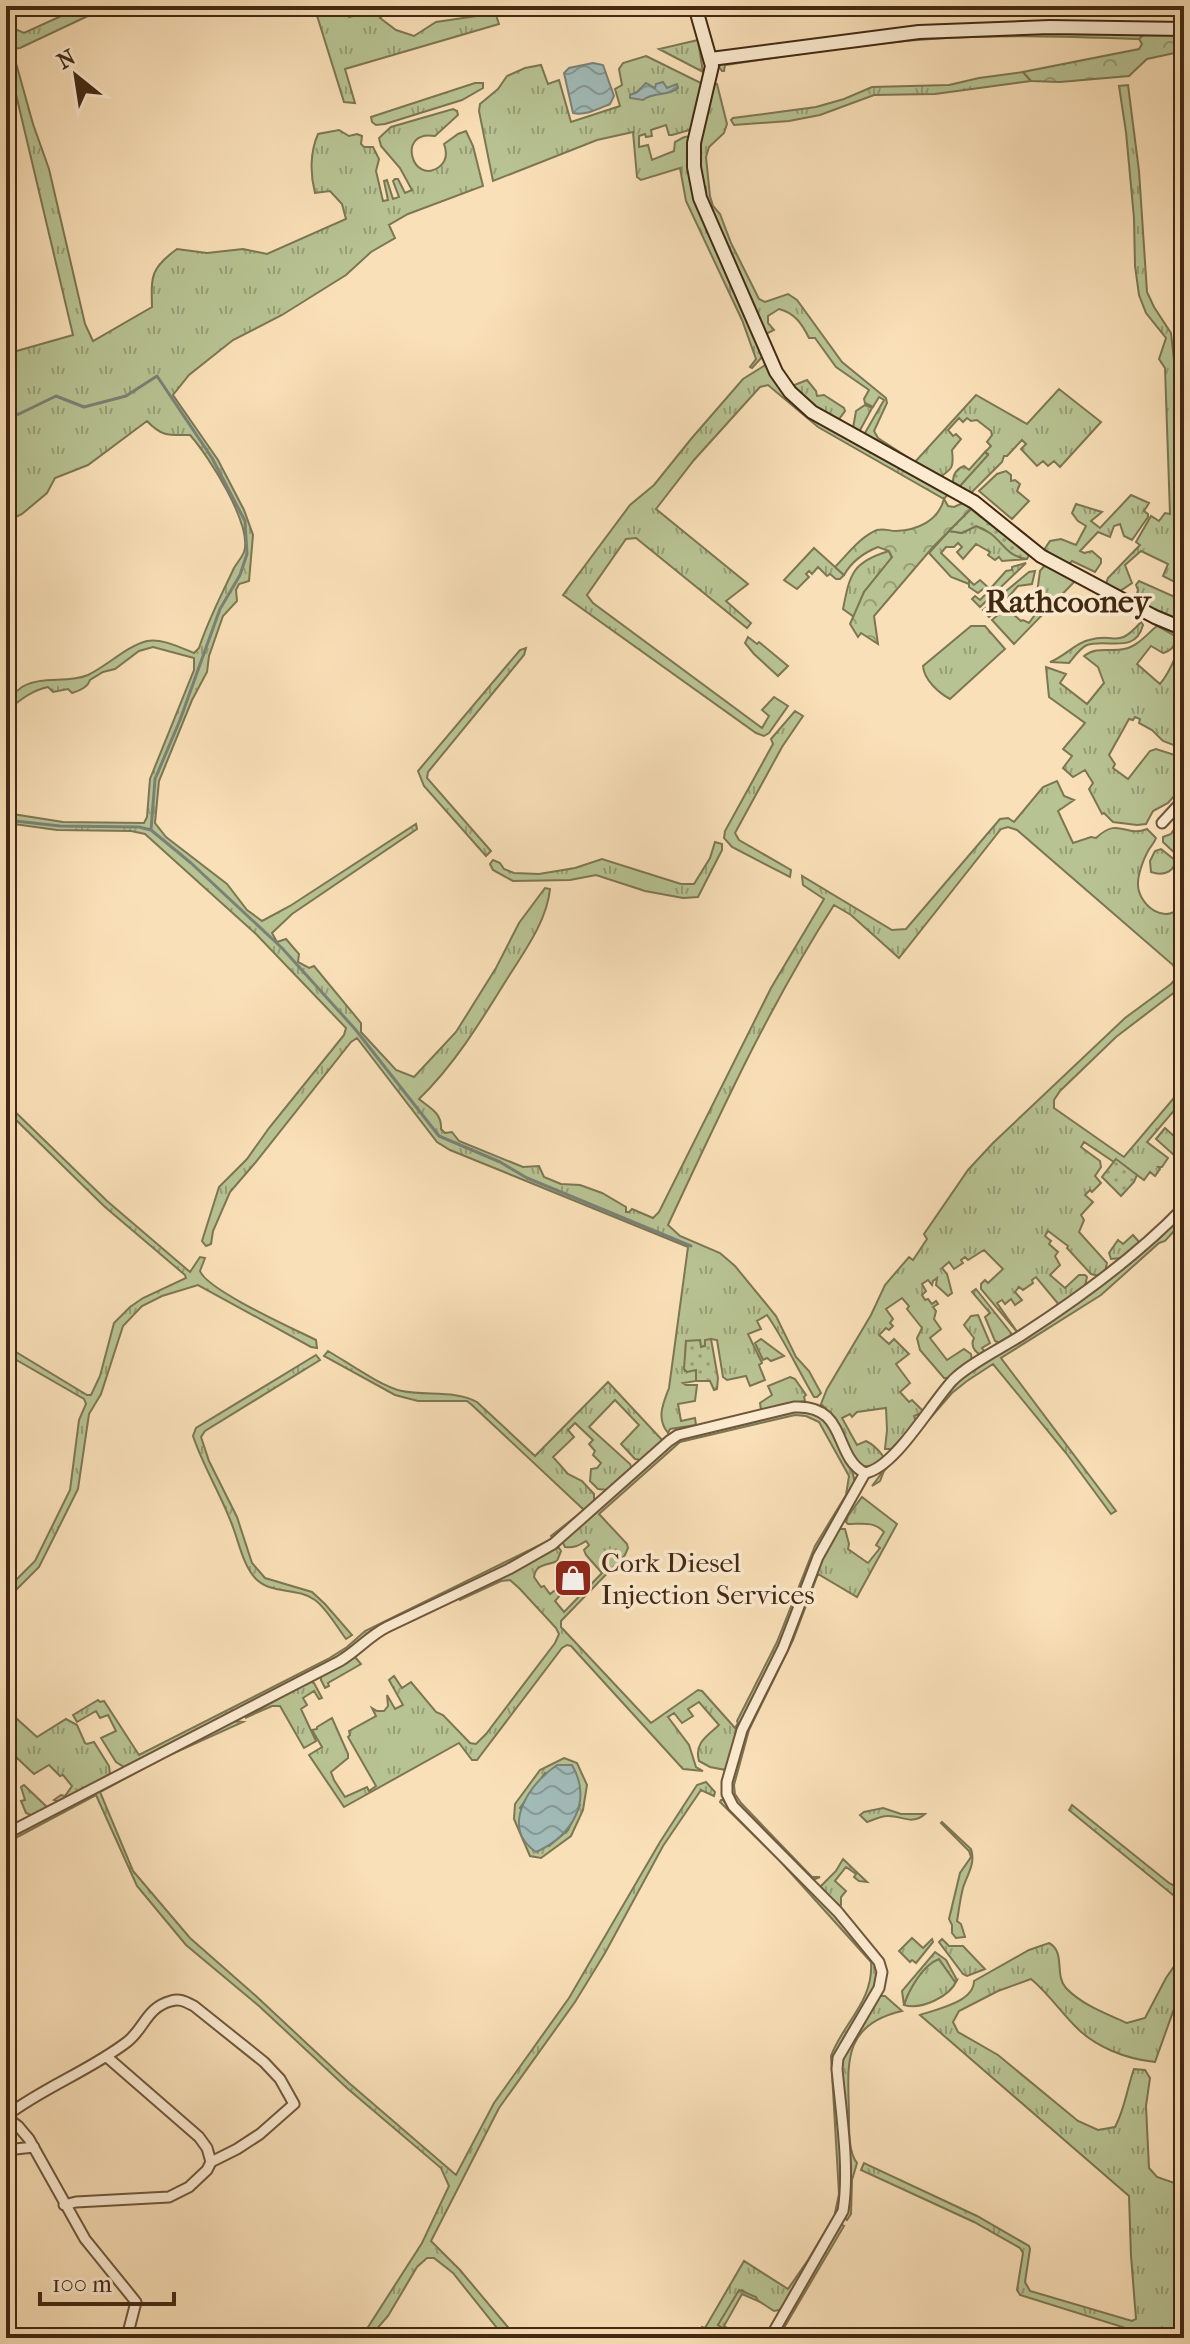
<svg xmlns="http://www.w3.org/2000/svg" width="1190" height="2344" font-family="'IM FELL French Canon',serif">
  <defs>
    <pattern id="grass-tufts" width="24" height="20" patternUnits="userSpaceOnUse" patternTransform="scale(2)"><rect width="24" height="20" fill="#b8c393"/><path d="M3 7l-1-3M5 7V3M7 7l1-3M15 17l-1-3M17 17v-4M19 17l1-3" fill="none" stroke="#979e77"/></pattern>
    <pattern id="forest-crowns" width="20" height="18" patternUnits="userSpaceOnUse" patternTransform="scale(2)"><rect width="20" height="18" fill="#b8c393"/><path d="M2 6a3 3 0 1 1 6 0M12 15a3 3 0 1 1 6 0" fill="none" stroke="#979e77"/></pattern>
    <pattern id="garden-dots" width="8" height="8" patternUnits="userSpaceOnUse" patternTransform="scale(2)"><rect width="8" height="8" fill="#b8c393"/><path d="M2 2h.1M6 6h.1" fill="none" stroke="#979e77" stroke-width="1.8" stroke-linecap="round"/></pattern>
    <pattern id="water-waves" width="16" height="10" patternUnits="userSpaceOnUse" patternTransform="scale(2)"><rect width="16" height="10" fill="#a1bbb8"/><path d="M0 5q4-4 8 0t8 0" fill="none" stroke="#859894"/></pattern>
  </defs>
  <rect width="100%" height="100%" fill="#fae0b8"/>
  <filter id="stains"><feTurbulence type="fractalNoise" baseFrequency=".0025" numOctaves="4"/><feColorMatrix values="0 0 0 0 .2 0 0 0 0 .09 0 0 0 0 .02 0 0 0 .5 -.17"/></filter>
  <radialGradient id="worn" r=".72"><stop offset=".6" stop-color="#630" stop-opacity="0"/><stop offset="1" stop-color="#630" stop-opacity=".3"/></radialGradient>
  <!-- grass -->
  <path fill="url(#grass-tufts)" stroke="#7d7653" stroke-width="2" fill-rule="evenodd" d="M83 6H109L20 48 9 49 6 45V22L8 26 24 33Z
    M314 6H343L349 17 364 13 371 6H393L380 18 396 30 414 36 436 22 477 16 475 6H493L499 24 345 69 355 103 344 102Z
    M1025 31 1147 32 1139 39C1070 37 1000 34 931 39 862 44 794 55 725 65L724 71H722L719 67 723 61 871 40Z
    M698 40 703 72 659 49Z
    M646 56 705 85 693 129 672 135H669L666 125 651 130 652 136 646 137 645 134 639 136V147L648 145 652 160 674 151 675 142C681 139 685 135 691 137V160L763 356 752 368 750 367 756 359 742 320 686 201 680 168 641 180 637 177 633 132 597 140 493 181 479 111 480 104 498 89 507 76 525 68 541 65 548 84 559 80 571 122 620 106 615 89 622 85 619 69 623 63Z
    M16 63 33 124 49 169 85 324 93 341 152 307C151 275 151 268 177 249L207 253 243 249 267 254 346 219 342 204 330 191 315 193C310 174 310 152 318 134L339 130 349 136 357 134 362 136 361 144 364 147H373L379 159 376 171 383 201 388 200 384 181 387 180 393 199 399 197 393 181 395 179H398L405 193 412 190 400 168 381 146 379 138 391 127 453 109 457 111 458 115 435 136C396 129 412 186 439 167 447 161 447 152 444 144L458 134 466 131 473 146 483 186 408 214 389 225 395 238 371 252 346 275 282 315 233 340 189 375 173 395 218 460 244 510 253 535 249 581 239 584 236 590 237 601 223 616 209 656 207 672 192 700 159 781 155 823 166 837 227 884 247 910 262 921 290 906 416 824 417 829 292 914 272 933 277 942 286 939 299 954 298 962 309 968 314 966 361 1023V1032L396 1070 414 1077 456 1032 496 968 519 923 545 888 550 889C547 921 524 952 507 979 481 1021 455 1064 419 1099 430 1108 442 1113 441 1129L445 1133 452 1132 459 1141 523 1167 539 1166 544 1177 561 1184 580 1185 602 1193 626 1207V1212H629L632 1209 653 1218 659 1212 771 988 824 899 803 885 802 876 892 930 906 929 1000 819 1008 818 1014 822 1043 787 1057 781 1064 796 1074 800 1058 811 1073 843 1091 837 1096 838C1119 816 1125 838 1147 829L1156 838C1154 844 1150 846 1147 853 1143 860 1138 875 1138 883 1137 905 1168 929 1184 902V985L1116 1037 1060 1091 1054 1100V1108L1124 1157 1184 1086V1099L1147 1142 1168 1158 1162 1167H1158L1160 1169 1155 1176 1150 1172 1144 1180 1116 1160 1114 1162 1084 1142 1081 1147 1100 1161 1101 1167 1095 1176 1101 1183 1092 1192 1090 1190 1085 1195 1093 1202 1081 1215 1084 1220 1079 1232 1107 1263 1105 1272 1099 1276 1091 1274 1067 1248 1068 1246 1048 1231 1045 1236 1051 1241 1049 1244 1058 1252 1055 1256 1060 1265 1050 1275 1065 1288 1079 1275H1085L1087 1277 1085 1286 1060 1306 1036 1277 1032 1280 1033 1283 1023 1290 1019 1287 1015 1292 1022 1300 1015 1305 1011 1299 1005 1304 1002 1300 997 1303 1018 1333 981 1289V1284L985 1280 988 1283 1003 1269 984 1250 968 1260 965 1257 961 1260 963 1263 954 1269 949 1262 942 1268 947 1274 952 1293 948 1296 936 1285 937 1278 933 1281 932 1285 928 1280 922 1284 926 1291 922 1295 925 1300 928 1299 932 1304 936 1301 938 1304 933 1307 936 1311 934 1319 941 1329 930 1338 947 1360 964 1349 971 1354 972 1361 948 1378H944L920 1350 917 1338 922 1328 907 1309 909 1306 902 1298 886 1309 893 1319 890 1323 893 1326 889 1330 886 1328 879 1335 889 1344 894 1339 909 1354 896 1364 910 1383 900 1392 909 1402 912 1400 924 1412 914 1416 916 1421 914 1425 891 1449H885L887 1430 886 1408 857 1412 852 1417 850 1414 842 1418 857 1445 866 1441C874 1445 878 1449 883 1456 878 1467 867 1469 857 1463L833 1417 821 1404 827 1389 871 1315 885 1285 909 1257 913 1260 927 1239 924 1234 968 1170 993 1143 1125 1018 1171 984 1178 976 1173 965 1017 830 1008 827 1001 829 899 958 851 915 834 905C769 1006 719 1116 668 1225L680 1236 720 1253 735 1266 776 1316 796 1357 809 1371 821 1393 817 1397H814C798 1370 785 1341 767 1315L757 1321 761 1329 748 1334 762 1363 759 1365 765 1380 750 1386 746 1376 727 1380 723 1377 717 1340 711 1339 705 1346 700 1347 686 1341 685 1371 696 1370V1381L683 1383 686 1385H697L695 1401 678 1404 681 1421 695 1418 696 1425 670 1429 668 1433C656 1418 663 1404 669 1388L688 1247 450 1150 437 1142 357 1038 351 1042 255 1163 230 1192 213 1231 211 1244 206 1246 202 1241 219 1187 247 1159 269 1128 344 1035 346 1028 256 934 145 834 131 831 57 830 6 823V813L63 822 144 823 147 817 150 779 194 670V658L153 647 139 651 115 669 103 672 90 680C88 687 79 691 72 693L68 689 53 692 48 687C32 690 19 701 6 711 6 702 14 692 22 687 42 675 67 684 88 675 107 666 127 646 147 641 162 638 181 648 194 653L199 648C208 620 222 594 234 568 237 563 242 557 244 552 253 525 208 455 190 435 169 435 162 437 147 421L88 465 55 478 47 493 22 514 6 522V354L73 335 9 65Z
    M1023 72 1031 81 935 94 874 95 820 115 789 121 734 125 731 120 733 118 816 107 844 99 872 87 949 85 979 78Z
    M475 83H483V88L462 100 385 124 376 125 372 122 371 117Z
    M714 83 717 84 727 124 724 133 709 147 706 157 710 196 713 206 720 214 731 243 759 299 765 302 788 294 797 300 842 362 886 398 887 403 874 431 878 438 915 462 976 395 1027 424 1059 389 1101 422 1060 467 1054 461 1048 466 1043 461 1037 466 1021 449 1026 444 1022 440 1007 456H1004L1002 462 968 496 953 487V482L960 486 988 454 985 452 991 446 987 442 992 435 991 431 977 420 971 421 967 418 963 422 959 418 948 430 953 436 956 434 961 439 952 450C954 467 953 469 937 479L862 438 884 400 879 397 873 407 865 403 864 399 869 390 836 367 815 338H809C802 324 795 313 779 309L768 316V323L774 330 768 333H763L703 197 698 153Z
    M1128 85 1139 171 1147 292 1154 307 1171 333 1174 360V460L1177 526 1184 595V626L1135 601 1138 590 1136 585 1139 581 1177 598V583L1163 576 1168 564 1141 551 1125 565 1132 583 1120 591 1106 584 1108 578 1140 545 1136 542 1151 516 1159 521 1165 513 1170 514 1165 368 1159 359 1166 338 1146 313 1139 295 1135 266 1134 218 1126 132 1119 86Z
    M767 364 777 382 948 494 944 499 818 427 768 385 760 387 694 460 656 509 748 584 726 601 751 623 747 628 636 538 626 539 587 595 593 603 762 728 769 716 762 710 774 697 788 706 769 733 764 736 756 733 563 595 630 505 654 485 691 439 743 379Z
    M807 380 816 391 817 396 824 395 844 408 845 411 837 422 812 410 792 386Z
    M865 405 872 408 858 434 853 428 856 411Z
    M1006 471 1011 475V481L1015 480 1020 484 1017 491 1029 501 1012 519 979 491 997 474Z
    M1131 495 1149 503 1144 511 1148 514V517L1132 540 1124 536 1120 524 1114 526 1110 537 1098 532 1080 551 1084 553 1092 551 1101 559V563L1095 572 1072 561 1067 566 1042 553 1050 541 1061 539 1076 545 1086 526 1078 521 1072 513 1076 504 1102 512 1091 521 1100 528Z
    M976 526 995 535 1022 559H1027L1002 561 999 557 995 560 988 555 990 552 976 544 963 559 957 552 962 547 958 543 954 547H946L941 553 969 580V583L970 581 974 585 980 580 990 589 1006 571 1012 570V567L1026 563 980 607 972 599 975 596 980 600 987 593 983 589 978 593 969 587V584L951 577 929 553 949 531 962 533Z
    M814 548 844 575 840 579H836L830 574 827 576 818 567 812 574 809 571 806 574 809 577 797 589 784 580Z
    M889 551 892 558 864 592 854 617 843 609C850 574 852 562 889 551Z
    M1046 564 1077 579 1014 644 992 620 1006 608 1021 621 1023 620 1029 623 1039 609 1036 606 1041 599 1037 593 1040 571Z
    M1035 571 1032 584 1018 586 1004 602 1001 599 999 601 1002 604 989 617 983 610 1029 572Z
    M1141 622 1143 625C1135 655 1107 638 1087 645 1080 648 1074 657 1069 663L1050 662C1064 657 1075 643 1089 640 1117 632 1116 650 1141 622Z
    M971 626H985L1005 649 950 699C939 693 924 680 923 666Z
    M1157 626 1175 636C1177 645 1171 651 1163 653L1151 646 1137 664 1160 684C1171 671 1174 659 1181 644L1184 645V675H1179L1178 684 1184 685V749L1163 741 1152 730 1139 723 1140 719 1135 717 1133 720 1129 719 1109 755 1115 764 1113 768 1128 779 1150 751 1156 749 1184 758V785L1168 803 1153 811 1146 824 1137 825 1113 822 1104 813 1102 814 1089 789 1093 783 1085 770 1073 777 1063 768 1072 756 1063 749 1085 723 1049 697 1046 667 1066 674 1060 683 1087 704 1104 683 1098 667 1084 656C1097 646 1109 652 1124 649 1137 647 1147 634 1157 626Z
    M748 637 757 644 759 642 788 666 778 676 754 654 745 643Z
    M526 648 524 655 428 772 427 778 491 851 486 856 424 786 418 771 520 650Z
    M795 711 803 716 782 747 735 833 739 840 791 870 790 877 732 847 724 838 725 831 773 744 771 739Z
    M1184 814V877L1180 858 1163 842V837L1171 834Z
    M715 842 722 844V850L698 897 683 898 645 891 596 875 570 880 513 881 493 870 490 864 493 860 500 863 504 869 514 873 539 874 575 868 602 859 681 884H694L710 858Z
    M1161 849 1176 861C1173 873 1162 876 1151 872L1150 861 1155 851Z
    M6 1103 107 1201 190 1272 200 1257 205 1258 200 1271C207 1290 294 1329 316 1340L317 1348 311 1347 198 1285 162 1296 142 1306 123 1326 101 1394 89 1414 78 1489 39 1567 6 1600V1590L35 1561 70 1490 79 1420 86 1404 84 1399 6 1354V1346L87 1395H91L100 1376 114 1323 130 1307 143 1298 186 1278 185 1275 105 1207 12 1116 6 1109Z
    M1165 1128 1176 1138 1180 1149 1175 1156 1156 1139Z
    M1184 1212V1220L1165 1241 1159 1243 1101 1295 1001 1358 1116 1511 1111 1514 1066 1453 993 1364 967 1381 952 1393 884 1471 880 1481 872 1486 881 1474V1470L958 1381 1110 1279Z
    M1133 1235 1140 1243 1122 1258 1111 1259 1109 1253 1118 1240 1123 1244Z
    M976 1289 1011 1333 1010 1338 1002 1344 995 1341 985 1317 990 1313 972 1292Z
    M978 1315 990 1343 982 1348 986 1353 982 1356C975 1352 970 1346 974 1338L964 1325 971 1316Z
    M761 1339 784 1356 771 1361 767 1358 763 1360 755 1343Z
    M328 1351C347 1362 382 1387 402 1391 426 1396 456 1390 477 1402L535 1456 608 1382 663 1441 641 1460 635 1459 621 1444 639 1425 615 1400 589 1427 630 1464 632 1469 608 1490 598 1489 590 1481 591 1469 597 1468 601 1463 593 1455 595 1451 589 1444 593 1440 575 1423 568 1430 574 1437 553 1457 568 1474 582 1481 594 1494V1502L584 1510 586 1512 553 1539 551 1536 584 1510 472 1405 467 1401H418L395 1395 324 1356Z
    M316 1355 320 1360 205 1431 201 1437 209 1461 237 1517 252 1563 265 1578 312 1592 325 1604 352 1635 346 1639C337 1627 327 1609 315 1600 298 1587 272 1595 256 1579 242 1564 239 1541 231 1522 220 1493 203 1466 193 1436L196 1428Z
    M790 1377 795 1379 806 1395 804 1397 805 1401 761 1410 760 1403 772 1395 768 1386Z
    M795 1411C804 1412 813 1413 821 1418 837 1428 855 1470 855 1488L796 1611 726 1770 710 1767 699 1761C694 1743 707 1736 719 1725L699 1702 688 1709 693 1716 682 1723 674 1713 668 1717 689 1745 696 1767 703 1771 683 1769 571 1646 567 1645 562 1648 477 1760H472L459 1743 344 1807 309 1755 322 1747 312 1730 317 1729V1727L332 1718 348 1754V1758L331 1772 334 1780 345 1797 367 1787 369 1791 376 1786 348 1737 350 1735 349 1731 376 1716 372 1708 377 1711H384L388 1706 387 1695 395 1709 403 1705 389 1680 394 1676 402 1688 411 1682 436 1712 443 1715 470 1743 476 1744 486 1734 555 1643 559 1634 556 1628 520 1589 510 1580 501 1581 460 1600 458 1596 553 1548H559L561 1551 557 1561C547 1566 536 1563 534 1577L541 1587 544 1586 550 1594 558 1588 562 1593 555 1601 564 1612 602 1573 586 1555 584 1550 589 1545 586 1541C578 1546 574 1548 565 1547L562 1541 666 1448 682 1437ZM795 1415 806 1416 819 1422 849 1476 846 1495 815 1546 777 1642 737 1721 738 1723 735 1728 702 1691 698 1690 651 1723 561 1627V1621L625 1555 628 1548 627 1544 599 1514 680 1442Z
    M862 1497 897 1524 857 1597 818 1574 793 1640 749 1730 734 1785 735 1794 741 1803 812 1877H820L813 1880 808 1878 731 1798C727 1761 757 1704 772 1670 793 1623 813 1575 836 1529H845L849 1544 848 1549 868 1563 880 1548 876 1545 884 1532C873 1521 863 1524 848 1524L846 1522 848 1516Z
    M544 1543 545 1546 535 1551 367 1634 348 1653 124 1767 116 1762 101 1738 116 1731 108 1715 100 1718 96 1711 77 1722 73 1715 98 1700 100 1702 104 1701 139 1755 328 1659 347 1647 365 1631Z
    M355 1657 361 1664 328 1683 329 1686 325 1688 321 1680V1675Z
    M309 1681 314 1683 322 1698 319 1699 314 1691 303 1698 307 1705 301 1709 316 1741 304 1748 280 1706H272L245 1718Z
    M6 1709 37 1737 66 1719 77 1725 85 1743 87 1744 94 1742 109 1766 110 1774 60 1802 54 1800 61 1795 65 1796 72 1786 63 1775 60 1776 49 1765 34 1774 17 1758 6 1769Z
    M232 1721 243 1722 163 1758 100 1792 133 1871 190 1938 256 1996 349 2083 456 2175 494 2103 569 1998 660 1842 697 1785 706 1782 715 1792 714 1796 701 1790 663 1846 605 1953 575 2002 499 2108 431 2241 460 2270 517 2338H505L453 2273 434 2258H427L417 2267 388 2316 369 2338H361L422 2243 449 2186 441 2168 348 2089 259 2006 186 1945 137 1886 96 1795 6 1843V1837Z
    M564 1758 577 1763 587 1785 583 1810 571 1836 541 1858 530 1856 514 1819 515 1804 540 1770ZM545 1773 580 1805 568 1830 549 1846 520 1808Z
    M24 1785 48 1808 33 1816 26 1813 21 1801 25 1800 21 1787Z
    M721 1800H723L783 1859 871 1954 878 1970 876 1988 841 2045 840 2129 842 2196 838 2213H835L839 2194 831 2056C843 2023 874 2001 871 1962L780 1861 720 1802Z
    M1072 1805 1169 1883 1184 1891V1904L1069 1810Z
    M883 1808 901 1814H925C912 1826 901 1815 887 1816 881 1816 873 1820 867 1822L860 1815 864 1812Z
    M942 1822 971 1849C976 1863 967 1875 963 1888 960 1899 959 1910 957 1921L961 1924 965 1937 956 1938 952 1933V1925L949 1919 960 1873 971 1857 969 1851 941 1823Z
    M843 1859 867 1882 859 1881 854 1877 856 1874 846 1867 835 1881 846 1891 841 1897V1905L840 1906 821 1889V1886L836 1871Z
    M912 1938 923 1948 932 1939 933 1942 916 1963 912 1960 910 1962 899 1951Z
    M942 1939 949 1946H963L985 1969 967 1976 963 1974 939 1942Z
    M1049 1943C1066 1952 1054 1975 1066 1988 1082 2005 1107 2014 1127 2023L1145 2018 1166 1978 1184 1952V1992L1174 2009 1155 2062C1126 2059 1095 2047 1075 2026 1060 2011 1048 1993 1031 1979L998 1991 959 2011 953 2022 958 2032 998 2055 1078 2121 1098 2130 1115 2127C1125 2109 1127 2088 1134 2069L1145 2070 1150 2078 1146 2106 1149 2168 1157 2177 1177 2184 1184 2182V2338H1137L1129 2329 1020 2295 1017 2290 1023 2253 1020 2248 974 2222 861 2170 864 2163 977 2216 1029 2246 1030 2249 1025 2282 1030 2291 1132 2321 1136 2319 1131 2256 1129 2196 920 2015C937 2009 974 2002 974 1981L1029 1950Z
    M938 1958 955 1981 957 1980C950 1997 921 2010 904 2005 909 1989 923 1965 938 1958Z
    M881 1996H885L902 2011C841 2025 848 2065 849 2114 849 2128 848 2152 857 2163L852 2180 851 2214 847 2220 844 2218 841 2059 876 1999Z
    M833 2218H836L784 2309 774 2311 742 2290 718 2325 739 2337 742 2336 740 2338H695L702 2327 705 2328 744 2261 788 2289 808 2260Z
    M840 2224 844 2226 778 2338H773Z"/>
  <!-- forest -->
  <path fill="url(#forest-crowns)" stroke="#7d7653" stroke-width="2" d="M1147 32 1184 33V51L1147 59 1129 76 1060 82 1031 81 1023 72 1139 49 1142 44 1139 39Z
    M944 499 948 506 954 507 963 503 971 509 933 547 874 616 878 644 861 633 858 637 850 624 864 592 892 557 889 551 878 547C863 553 852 561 844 575L835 567C847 555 861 536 877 530 884 528 889 531 896 531 918 530 938 521 944 499Z"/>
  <!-- garden -->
  <path fill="url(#garden-dots)" stroke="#7d7653" stroke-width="2" d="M985 452 988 455 960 486 953 482C953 474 956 469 964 466L969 470Z
    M971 509 1029 555 1027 559C1002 556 1002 534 976 526L962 533 949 531Z
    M1116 1159 1137 1175 1134 1182 1121 1196 1102 1177Z
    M711 1339 718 1378 717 1389 714 1390 710 1381H696V1370L687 1372 684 1369 686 1341 700 1340 701 1347 705 1346V1340Z
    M935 1952 946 1960 957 1980 955 1982 939 1959C923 1965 909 1989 904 2005L902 1991Z
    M739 2290 756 2297 758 2301 742 2294 724 2326 740 2335 739 2338 718 2325Z"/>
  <!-- water -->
  <path fill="url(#water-waves)" stroke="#7b8176" stroke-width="2" d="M593 63 603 65 614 96 610 104C598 109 585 116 573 113L564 73 569 68Z
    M663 82 667 88 677 84 678 88C668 97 654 91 643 100L630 98V95L637 92 646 83 655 88 656 84Z
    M557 1765H572C593 1801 572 1836 536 1852 499 1827 530 1783 557 1765Z"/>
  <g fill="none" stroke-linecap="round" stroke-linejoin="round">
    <!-- stream -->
    <path stroke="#7b8176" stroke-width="3" d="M6 416 19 414 56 396 84 407 126 396 157 376 212 458 245 521 247 554 240 575 220 609 180 720 155 779 151 830
      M6 820 60 826 139 827 151 830 191 863 282 948 355 1029 439 1136 500 1162 527 1178 691 1246"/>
    <!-- street casing -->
    <g stroke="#70573c" stroke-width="13">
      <path id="street" d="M1162 823 1184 799
        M6 1834 340 1661C357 1651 369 1636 387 1627L509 1569 553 1544 669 1441 678 1435 794 1407C848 1404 833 1457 865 1473
        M107 2057 199 2137 207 2148 211 2162
        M6 2116C44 2087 89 2071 127 2042 144 2029 147 2007 171 2001 180 1998 186 2002 194 2006L264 2062 280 2079 294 2104 260 2134 237 2149 211 2162 207 2170 189 2187 169 2197 76 2202 64 2205
        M6 2117 18 2126 29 2139 85 2239 136 2302 129 2329 124 2338
        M6 2150 34 2147
        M770 2338 843 2211C850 2169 841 2112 837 2069L838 2058 879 1988 882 1972 879 1962 838 1912 733 1806 727 1794V1782L742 1730 783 1648 818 1557 865 1473C895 1468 932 1402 953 1380 970 1363 1004 1347 1025 1333 1082 1296 1137 1256 1184 1207"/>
    </g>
    <!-- secondary casing -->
    <g stroke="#422913" stroke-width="16">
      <path id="secondary" d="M695 6 712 66 694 143V167L700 198 776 372 790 392 812 412 974 502 1041 556 1155 617 1184 629
        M711 59 919 32 1050 27 1184 29"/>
    </g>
    <!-- street -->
    <use href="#street" stroke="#fcebd1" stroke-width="9"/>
    <!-- secondary -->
    <use href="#secondary" stroke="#fcebd1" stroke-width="12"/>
  </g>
  <!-- icons -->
  <defs>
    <g id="shop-square" transform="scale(2)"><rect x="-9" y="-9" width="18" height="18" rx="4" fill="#8f2418" stroke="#fcebd1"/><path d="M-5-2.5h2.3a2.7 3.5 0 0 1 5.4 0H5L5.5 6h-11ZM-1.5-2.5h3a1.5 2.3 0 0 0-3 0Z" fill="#fff"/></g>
  </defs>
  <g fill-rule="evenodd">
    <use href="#shop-square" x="573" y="1578"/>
  </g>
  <g text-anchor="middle" stroke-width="7" stroke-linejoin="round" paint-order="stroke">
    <!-- poi labels -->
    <g font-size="28" fill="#422913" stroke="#fcebd1" text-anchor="start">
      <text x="601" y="1572">Cork Diesel<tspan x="601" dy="32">Injection Services</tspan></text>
    </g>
    <!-- quarter labels -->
    <g font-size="32" font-weight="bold" fill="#422913" stroke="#fcebd1">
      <text x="1068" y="612">Rathcooney</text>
    </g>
  </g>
  <!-- margin -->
  <rect width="1190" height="2344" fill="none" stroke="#fae0b8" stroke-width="32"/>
  <rect x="8" y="8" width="1174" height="2328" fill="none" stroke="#422913" stroke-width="4"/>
  <rect x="16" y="16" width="1158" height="2312" fill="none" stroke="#422913" stroke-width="2"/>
  <!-- north arrow -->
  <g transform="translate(76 76) rotate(330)" stroke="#fcebd1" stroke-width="6" paint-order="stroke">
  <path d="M0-6L14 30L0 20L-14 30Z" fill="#422913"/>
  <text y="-12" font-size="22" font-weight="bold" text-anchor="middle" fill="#422913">N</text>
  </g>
  <!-- scale -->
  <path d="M40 2292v12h134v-12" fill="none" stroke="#422913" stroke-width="4"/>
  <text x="52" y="2292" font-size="24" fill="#422913" stroke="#fcebd1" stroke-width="6" paint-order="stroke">100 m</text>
  <rect width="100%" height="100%" filter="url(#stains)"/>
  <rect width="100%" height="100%" fill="url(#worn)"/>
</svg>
